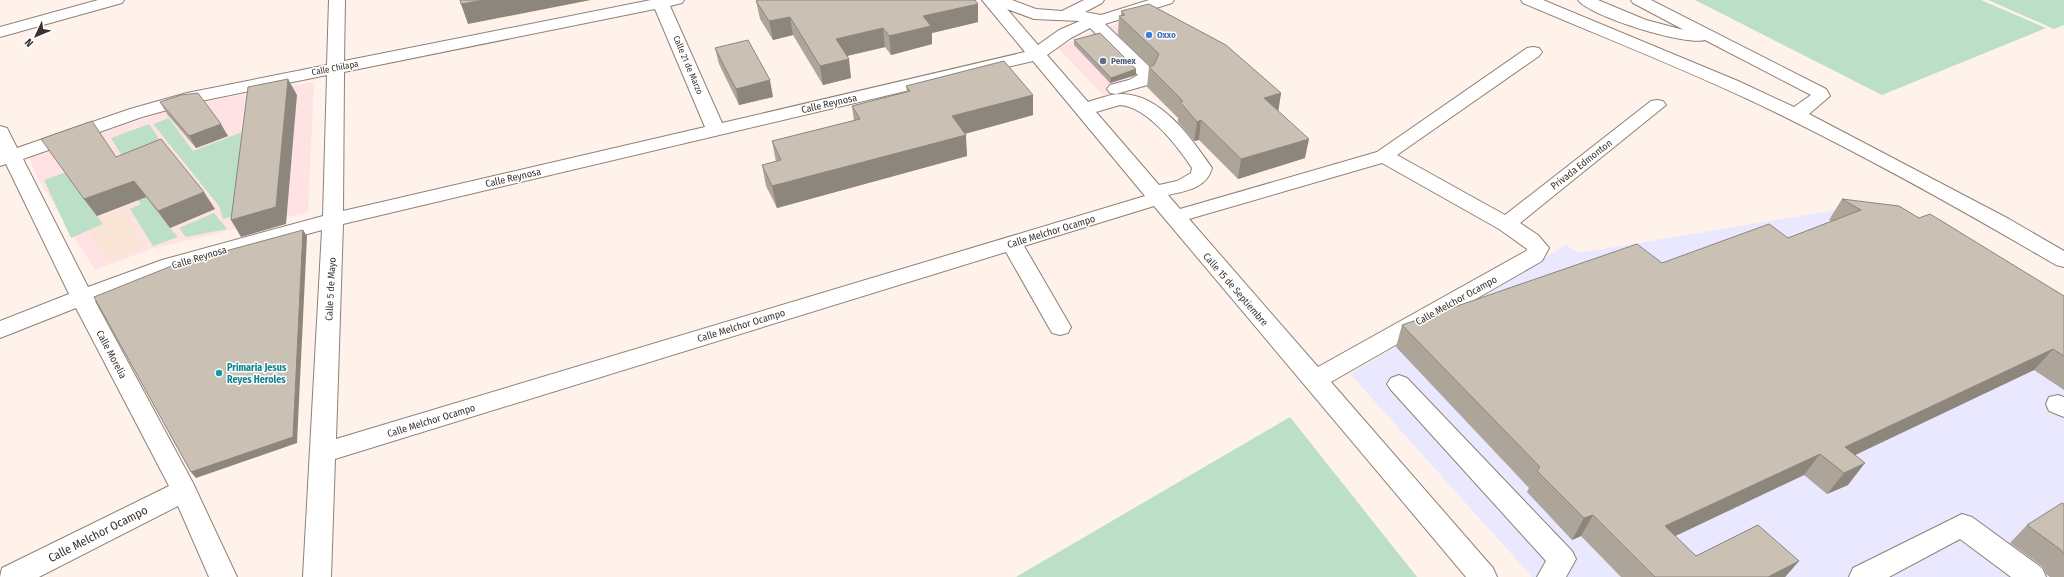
<svg xmlns="http://www.w3.org/2000/svg" width="2064" height="577" font-family="'Fira Sans Condensed',sans-serif">
  <rect width="100%" height="100%" fill="#fef2ea"/>
  <!-- commercial -->
  <path fill="#ffe3e4" d="M1138 16 1223 63 1104 96 1058 48 1087 34Z
    M314 82 308 212 151 249 95 270 38 179 29 158 183 105Z"/>
  <!-- industrial -->
  <path fill="#eae8fe" d="M1836 210 1940 218 2064 302V577H1532L1350 374 1566 245 1579 253Z"/>
  <!-- built -->
  <path fill="#f9e4d5" d="M123 208 144 248 108 262 84 224Z"/>
  <!-- green -->
  <path fill="#bce0c7" d="M1695 0H1981L2046 28 1882 95Z
    M1988 0H2064V25L2054 29Z
    M169 118 193 151 250 129 242 214 223 219 219 206 153 124Z
    M149 124 168 152 128 166 111 138Z
    M113 155 170 228 178 237 153 246 130 209 141 204 114 171 74 185 103 224 71 238 44 180Z
    M214 213 227 229 186 237 179 228Z
    M1290 417 1417 577H1016Z"/>
  <g fill="none" stroke-linecap="round" stroke-linejoin="round">
    <!-- minor casing -->
    <g stroke="#8d8177" stroke-width="2">
      <path id="minor" d="M98 0H124L122 3 0 37V27Z
        M329 0H345L344 61 651 0H684L682 3 670 6 722 123 1025 52 982 0H1012L1036 9 1062 11 1084 0H1104L1102 3 1085 12 1101 15 1149 0H1174L1172 3 1105 24 1153 70 1156 74 1151 84 1116 94 1110 93 1107 89 1110 85 1129 80 1138 75 1090 28 1071 38 1047 55 1088 102C1098 99 1110 94 1121 94 1161 94 1192 139 1212 168 1207 188 1186 191 1168 195L1180 209 1377 152 1527 48 1533 47 1539 48 1542 52 1539 56 1397 155 1505 215 1651 101 1657 100 1663 101 1666 105 1520 223 1538 235 1549 248 1542 261 1331 382 1493 568 1497 577H1466L1154 206 1024 246 1071 327 1068 333 1060 335 1052 333 1006 252 335 459 331 577H303L322 230 178 270 95 301 193 483 237 577H209L178 506 39 577H0L2 568 169 486 76 308 0 338V321L69 294 6 164 0 166V126L7 128 17 148 130 109 187 93 327 65ZM655 9 705 127 343 211 344 72ZM1007 9 1034 19 1080 21 1059 30 1038 45ZM1033 61 1145 196 336 439 343 224ZM327 75 323 216 162 260 88 287 23 159 142 117 196 102ZM1120 105C1148 107 1178 147 1192 168L1191 173 1177 181 1159 185 1096 112ZM1382 163 1499 229 1527 249 1526 251 1318 367 1189 219Z
        M1521 0H1543L1738 81 1794 107 1811 95 1705 40C1685 46 1589 16 1578 0H1598L1646 20 1684 30 1633 3 1631 0H1651L1826 89 1830 96 1809 114 2009 219 2064 251V267L2056 265C1969 214 1880 164 1789 119 1703 76 1612 41 1523 3Z
        M1399 375 1407 378 1572 551 1576 559 1566 577H1537L1546 561 1391 390 1387 384 1391 378Z
        M2058 395 2064 397V417L2049 411 2046 404 2049 397Z
        M1962 514 1972 517 2042 568 2046 577H2011L1960 539 1889 577H1849L1853 568Z"/>
    </g>
    <!-- minor -->
    <use href="#minor" fill="#fff" fill-rule="evenodd"/>
  </g>
  <!-- wall -->
  <path fill="#aea59a" d="M756 1 978 4V22L932 33V44L891 55 885 47 847 56 851 78 823 85 793 35 773 40 760 19Z
    M1121 11 1281 93 1278 111 1305 158 1238 179 1199 140 1194 141 1178 122V118L1147 87 1149 67H1151L1118 35 1119 16H1121Z
    M1074 40 1136 75 1110 83 1074 45Z
    M715 48 773 97 739 105 719 64Z
    M906 86 1033 95V115L965 134 967 156 777 208 766 186 762 165 776 162 772 141 854 121 852 106 907 92Z
    M160 102 228 136 196 148 167 114Z
    M116 157 215 209 170 228 146 197 97 216 84 199Z
    M1842 199 1919 218 2064 296V390L2034 370 1855 455 1848 485 1827 494 1804 475 1675 536 1696 556 1799 561 1785 577H1621L1581 536 1572 540 1527 492 1529 488 1396 347 1402 325 1662 263 1788 238 1831 221 1829 220Z
    M2064 504V577H2050L2046 574 2043 567 2010 543 2027 525Z"/>
  <!-- shaded-wall -->
  <path fill="#8d867d" d="M484 0H591L468 24 461 4Z
    M978 4V22L932 33V44L891 55 889 36 923 16Z
    M790 17 793 35 773 40 769 21Z
    M883 28 885 47 838 58 836 39Z
    M849 59 851 78 823 85 820 66Z
    M1136 69V75L1110 83 1111 78Z
    M288 79 297 95 286 224 241 237 231 220Z
    M770 80 773 97 739 105 736 89Z
    M1281 93 1278 113 1264 98Z
    M1033 95V115L953 137 952 116Z
    M1201 120 1199 140 1194 141 1197 122Z
    M221 124 228 136 196 148 189 136Z
    M966 135 967 156 777 208 772 186Z
    M1309 139 1305 158 1238 179 1241 159Z
    M134 181 146 197 97 216 84 199Z
    M204 192 215 209 170 228 158 211Z
    M303 230 307 236 297 443 196 478 191 472Z
    M2053 349 2034 370 1834 465 1845 447Z
    M1820 454 1804 475 1652 547 1665 526Z
    M1865 463 1848 485 1827 494 1844 473Z
    M1593 515 1581 536 1572 540 1584 518Z
    M1799 561 1785 577H1768Z"/>
  <!-- building -->
  <path fill="#cac0b3" stroke="#8d867d" d="M460 0H484L461 4Z
    M759 0H975L978 4 923 16 931 26 889 36 883 28 836 39 849 59 820 66 790 17 769 21 756 1Z
    M1149 4 1226 45 1281 93 1264 98 1309 139 1241 159 1201 120 1197 122 1180 102 1183 101 1149 67 1154 65 1159 54 1119 16 1125 15 1121 11Z
    M1100 33 1136 69 1111 78 1074 40Z
    M748 40 770 80 736 89 715 48Z
    M1004 61 1033 95 952 116 966 135 772 186 762 165 781 160 772 141 860 119 852 106 910 91 906 86Z
    M288 79 276 207 231 220 248 87Z
    M198 93 221 124 189 136 160 102 181 95Z
    M92 121 116 157 161 139 204 192 158 211 134 181 84 199 41 139Z
    M1842 199 1899 206 1919 218 1930 214 2064 296V356L2053 349 1845 447 1865 463 1844 473 1820 454 1665 526 1696 556 1758 525 1799 561 1768 577H1655L1593 515 1584 518 1537 471 1540 467 1402 325 1637 244 1662 263 1769 224 1788 238 1861 210Z
    M303 230 293 437 191 472 94 297 174 265Z
    M2062 503 2064 504V555L2061 550 2027 525Z"/>
  <!-- markers -->
  <circle fill="#3f7fe0" stroke="#fff" stroke-width="1.5" cx="1149" cy="35" r="4"/>
  <circle fill="#5c6f8a" stroke="#fff" stroke-width="1.5" cx="1103" cy="61" r="4"/>
  <circle fill="#0f9aa8" stroke="#fff" stroke-width="1.5" cx="219" cy="373" r="4"/>
  <g text-anchor="middle" stroke-width="3" stroke-linejoin="round" paint-order="stroke">
    <!-- far-shop labels -->
    <g font-size="9" font-weight="bold" fill="#366cbe" stroke="#fff" text-anchor="start">
      <text x="1157" y="38">Oxxo</text>
    </g>
    <!-- far-service labels -->
    <g font-size="9" font-weight="bold" fill="#4e5e75" stroke="#fff" text-anchor="start">
      <text x="1111" y="64">Pemex</text>
    </g>
    <!-- far-street labels -->
    <g font-size="9" fill="#38332f" stroke="#fff">
      <text transform="translate(688 65) rotate(67)" y="3">Calle 21 de Marzo</text>
      <text transform="translate(335 68) rotate(-11)" y="3">Calle Chilapa</text>
    </g>
    <!-- street labels -->
    <g font-size="10" fill="#38332f" stroke="#fff">
      <text transform="translate(829 103) rotate(-13)" y="4">Calle Reynosa</text>
      <text transform="translate(1581 164) rotate(-38)" y="4">Privada Edmonton</text>
      <text transform="translate(513 177) rotate(-13)" y="4">Calle Reynosa</text>
      <text transform="translate(1051 231) rotate(-17)" y="4">Calle Melchor Ocampo</text>
      <text transform="translate(199 257) rotate(-17)" y="4">Calle Reynosa</text>
      <text transform="translate(330 289) rotate(-87)" y="4">Calle 5 de Mayo</text>
      <text transform="translate(1236 289) rotate(49)" y="4">Calle 15 de Septiembre</text>
      <text transform="translate(1456 300) rotate(-29)" y="4">Calle Melchor Ocampo</text>
      <text transform="translate(741 325) rotate(-17)" y="4">Calle Melchor Ocampo</text>
      <text transform="translate(112 354) rotate(62)" y="4">Calle Morelia</text>
      <text transform="translate(431 420) rotate(-17)" y="4">Calle Melchor Ocampo</text>
    </g>
    <!-- culture labels -->
    <g font-size="10" font-weight="bold" fill="#0d838f" stroke="#fff" text-anchor="start">
      <text x="227" y="371">Primaria Jesus<tspan x="227" dy="12">Reyes Heroles</tspan></text>
    </g>
    <!-- near-street labels -->
    <g font-size="12" fill="#38332f" stroke="#fff">
      <text transform="translate(98 534) rotate(-27)" y="4">Calle Melchor Ocampo</text>
    </g>
  </g>
  <!-- north arrow -->
  <g transform="translate(36 36) rotate(226)" stroke="#ffffff" stroke-width="3" paint-order="stroke">
  <path d="M0-3L7 15L0 10L-7 15Z" fill="#38332f"/>
  <text y="-6" font-size="11" font-weight="bold" text-anchor="middle" fill="#38332f">N</text>
  </g>
</svg>
